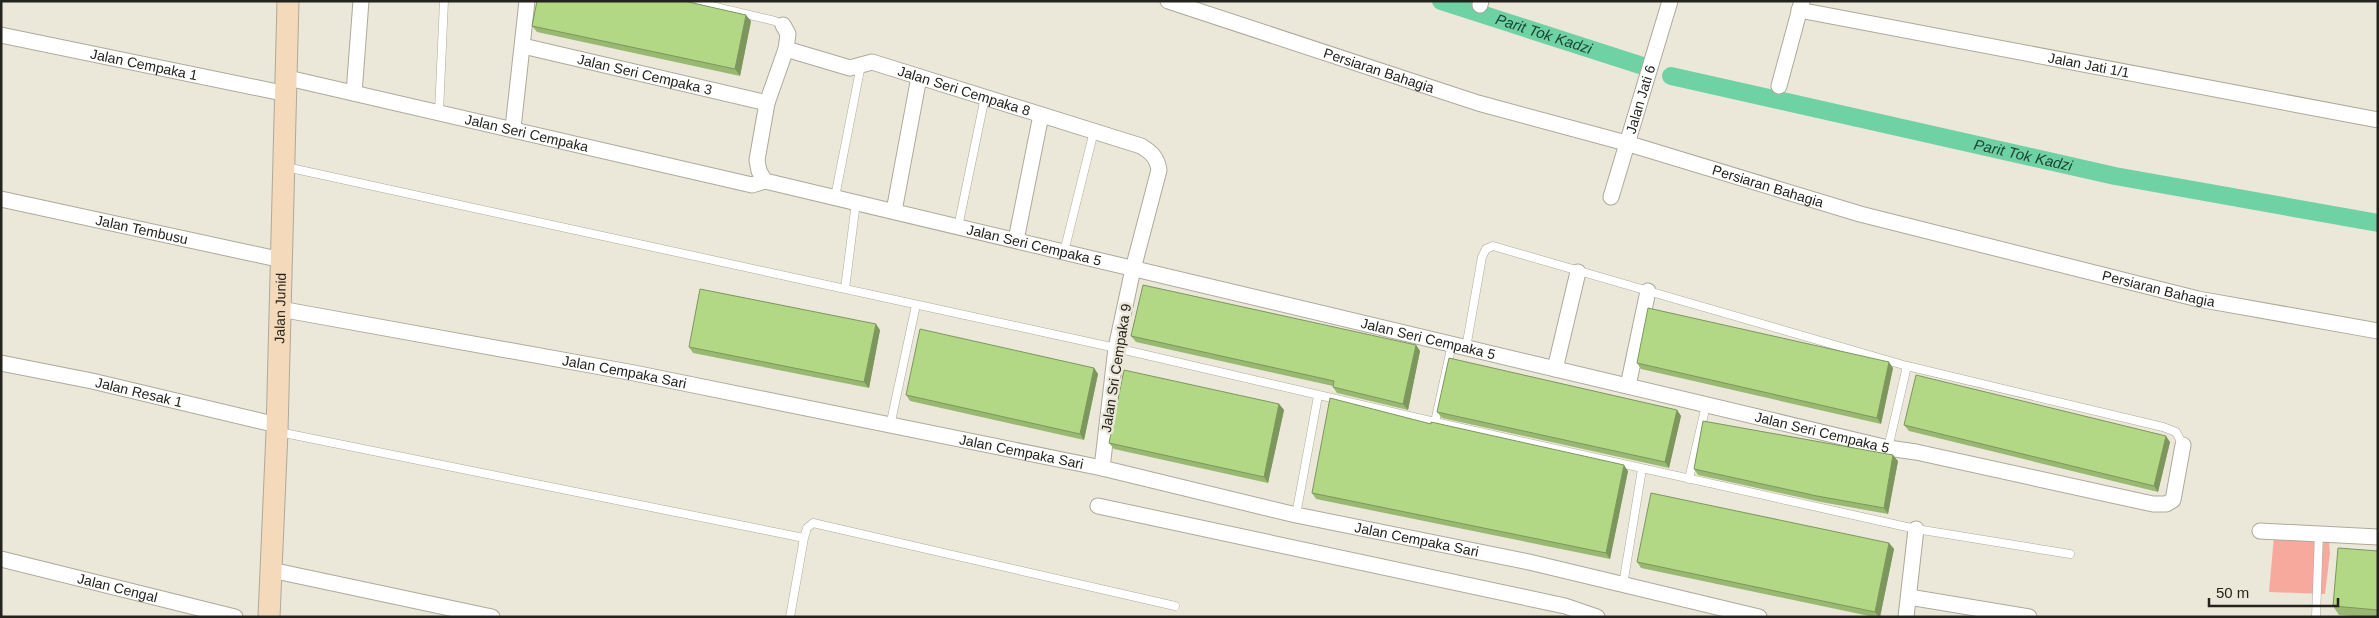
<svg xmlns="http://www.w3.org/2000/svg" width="2379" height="618" font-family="Arial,sans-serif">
  <rect width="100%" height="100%" fill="#ece8d9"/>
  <!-- green -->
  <path fill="#f8a99e" d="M2274 536 2329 540 2330 553 2325 594 2269 592Z"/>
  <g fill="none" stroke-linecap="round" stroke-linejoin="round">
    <!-- canal -->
    <g stroke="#6fd2a5" stroke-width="18">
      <path id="s1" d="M1441 1 1646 67"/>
      <path id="s2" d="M1671 76 2115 176 2378 223"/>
    </g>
    <!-- lane casing -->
    <g stroke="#ada99b" stroke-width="9">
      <path id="lane" d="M691 1 775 21 783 25
        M439 112 444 1
        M286 167 1116 348 1435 422 1916 529 2070 554
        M835 197 861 65
        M958 227 985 97
        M1064 252 1094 131
        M845 289 856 202
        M1466 348 1482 257 1486 249 1493 246 1907 366 2163 427 2176 432 2183 445
        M1435 422 1452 344
        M890 426 916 305
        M279 432 804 538
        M1888 448 1907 366
        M1689 479 1706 405
        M1296 515 1318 396
        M1623 585 1642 469
        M790 617 804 538 807 528 813 523 1175 606
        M2316 617 2319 532"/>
    </g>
    <!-- street casing -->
    <g stroke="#ada99b" stroke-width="17">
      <g id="street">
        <path id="s3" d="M1168 1 1478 103 1626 143 1860 214 2198 299 2378 331"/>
        <path d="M1480 5 1481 1"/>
        <path id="s4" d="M1799 10 2378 120"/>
        <path id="s5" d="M783 25 788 34 786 49 767 103 757 160 759 171 765 181 1888 448 1916 452 2153 504H2166L2173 500 2183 445"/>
        <path id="s6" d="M1 35 287 94"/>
        <path id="s7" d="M523 46 767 103"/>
        <path id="s8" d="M786 49 850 68 872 62 1141 146C1151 152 1157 157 1159 170L1133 269 1116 348 1102 468"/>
        <path id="s9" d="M288 78 752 185 765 181"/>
        <path d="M1779 86 1802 1"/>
        <path d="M354 93 361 1"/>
        <path d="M513 128 527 1"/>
        <path id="s10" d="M1611 197 1670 1"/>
        <path id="s11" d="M1 199 282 260"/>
        <path d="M894 211 919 77"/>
        <path d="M1016 240 1041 115"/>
        <path id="s12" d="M280 309 634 373 1102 468 1296 515 1529 562 1759 617"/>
        <path id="s13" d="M1 363 92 381 277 425"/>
        <path d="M1555 369 1578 272"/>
        <path d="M1628 386 1648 291"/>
        <path d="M1098 506 1565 606 1597 617"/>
        <path d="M2260 531 2378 537"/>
        <path id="s14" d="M1 559 235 617"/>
        <path d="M271 570 492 617"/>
        <path d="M1909 597 2029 617"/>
        <path d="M1906 617 1916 529"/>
      </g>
    </g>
    <!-- secondary casing -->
    <g stroke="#ada99b" stroke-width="23">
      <g id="secondary">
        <path id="s15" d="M269 617 277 432 288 1"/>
      </g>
    </g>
    <!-- lane -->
    <use href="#lane" stroke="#fff" stroke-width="8"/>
    <!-- street -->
    <use href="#street" stroke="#fff" stroke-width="15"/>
    <!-- secondary -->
    <use href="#secondary" stroke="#f4d9bb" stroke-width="21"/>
  </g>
  <!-- wall -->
  <path fill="#99b972" d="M751 21 740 76 537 32 532 26Z
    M880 330 869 388 693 353 689 347Z
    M1131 336 1416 345 1420 351 1408 410 1337 393 1333 387V386L1136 342Z
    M1637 363 1893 368 1881 424 1641 369Z
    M1094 368 1098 374 1084 440 910 401 906 395Z
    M1279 404 1284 410 1268 483 1114 449 1109 443Z
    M1677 410 1681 416 1669 468 1442 418 1437 412Z
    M1431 424 1628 471 1610 559 1316 499 1312 493Z
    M1904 425 2170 442 2158 492 1909 431Z
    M1898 461 1888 514 1821 502 1698 475 1694 469Z
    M1889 543 1894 549 1880 617H1874L1641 568 1637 562Z
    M2378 551V617H2365L2339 615 2333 606Z"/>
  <!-- shaded-wall -->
  <path fill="#7d965d" d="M746 15 751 21 740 76 735 69Z
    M876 324 880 330 869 388 864 382Z
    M1416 345 1420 351 1408 410 1403 404Z
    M1889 362 1893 368 1881 424 1877 418Z
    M1094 368 1098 374 1084 440 1080 434Z
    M1279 404 1284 410 1268 483 1264 477Z
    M1677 410 1681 416 1669 468 1665 462Z
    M2166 436 2170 442 2158 492 2154 486Z
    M1893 455 1898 461 1888 514 1884 508Z
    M1624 465 1628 471 1610 559 1606 553Z
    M1889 543 1894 549 1880 617H1879L1875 612Z"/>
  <!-- building -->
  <path fill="#b2d785" stroke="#7d965d" d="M537 1H684L746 15 735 69 532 26Z
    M1143 285 1416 345 1403 404 1333 387 1334 381 1131 336Z
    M700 289 876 324 864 382 689 347Z
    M1648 308 1889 362 1877 418 1637 363Z
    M920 329 1094 368 1080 434 906 395Z
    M1449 358 1677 410 1665 462 1437 412Z
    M1124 370 1279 404 1264 477 1109 443Z
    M1916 375 2166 436 2154 486 1904 425Z
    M1330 398 1431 424V422L1624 465 1606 553 1312 493Z
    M1703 421 1893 455 1884 508 1817 496 1694 469Z
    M1651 493 1889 543 1875 612 1637 562Z
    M2338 548 2378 551V610L2333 606Z"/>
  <g text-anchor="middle" stroke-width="5" stroke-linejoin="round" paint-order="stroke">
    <!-- street labels -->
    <g font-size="14" fill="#24231d" stroke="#ece8d9">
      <text dy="5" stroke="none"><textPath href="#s6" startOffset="146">Jalan Cempaka 1</textPath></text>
      <text dy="5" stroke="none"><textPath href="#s4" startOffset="295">Jalan Jati 1/1</textPath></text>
      <text dy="5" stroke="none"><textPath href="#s3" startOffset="222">Persiaran Bahagia</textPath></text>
      <text dy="5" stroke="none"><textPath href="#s7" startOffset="125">Jalan Seri Cempaka 3</textPath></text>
      <text dy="5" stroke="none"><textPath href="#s8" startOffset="186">Jalan Seri Cempaka 8</textPath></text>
      <text dy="5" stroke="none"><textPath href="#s10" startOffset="102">Jalan Jati 6</textPath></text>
      <text dy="5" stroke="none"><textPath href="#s9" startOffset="245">Jalan Seri Cempaka</textPath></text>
      <text dy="5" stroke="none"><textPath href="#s3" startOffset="628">Persiaran Bahagia</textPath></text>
      <text dy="5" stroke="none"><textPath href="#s11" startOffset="144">Jalan Tembusu</textPath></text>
      <text dy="5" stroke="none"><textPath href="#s5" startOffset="440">Jalan Seri Cempaka 5</textPath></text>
      <text dy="5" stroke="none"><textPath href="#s3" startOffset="1032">Persiaran Bahagia</textPath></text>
      <text dy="5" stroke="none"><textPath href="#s15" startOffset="309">Jalan Junid</textPath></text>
      <text dy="5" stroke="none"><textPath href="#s5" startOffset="845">Jalan Seri Cempaka 5</textPath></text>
      <text transform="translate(1116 368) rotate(-81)" y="5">Jalan Sri Cempaka 9</text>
      <text dy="5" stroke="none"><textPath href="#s12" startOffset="350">Jalan Cempaka Sari</textPath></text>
      <text dy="5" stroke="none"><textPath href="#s13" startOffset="141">Jalan Resak 1</textPath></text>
      <text dy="5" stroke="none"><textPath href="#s5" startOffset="1250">Jalan Seri Cempaka 5</textPath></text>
      <text dy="5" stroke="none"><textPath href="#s12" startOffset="755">Jalan Cempaka Sari</textPath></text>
      <text dy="5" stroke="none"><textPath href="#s12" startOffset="1160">Jalan Cempaka Sari</textPath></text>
      <text dy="5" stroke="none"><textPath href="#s14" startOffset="120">Jalan Cengal</textPath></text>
    </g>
    <!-- water labels -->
    <g font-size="15" font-style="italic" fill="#1b4533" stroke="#ece8d9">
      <text dy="5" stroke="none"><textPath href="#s1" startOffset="108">Parit Tok Kadzi</textPath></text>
      <text dy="5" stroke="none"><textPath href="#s2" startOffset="361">Parit Tok Kadzi</textPath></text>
    </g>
  </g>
  <!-- border -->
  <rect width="2379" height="618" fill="none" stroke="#24231d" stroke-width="5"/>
  <!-- scale -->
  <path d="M2209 598v8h129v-8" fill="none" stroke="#24231d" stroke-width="2.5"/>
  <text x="2216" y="598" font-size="15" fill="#24231d" stroke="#ece8d9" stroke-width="4" paint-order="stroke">50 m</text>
</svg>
